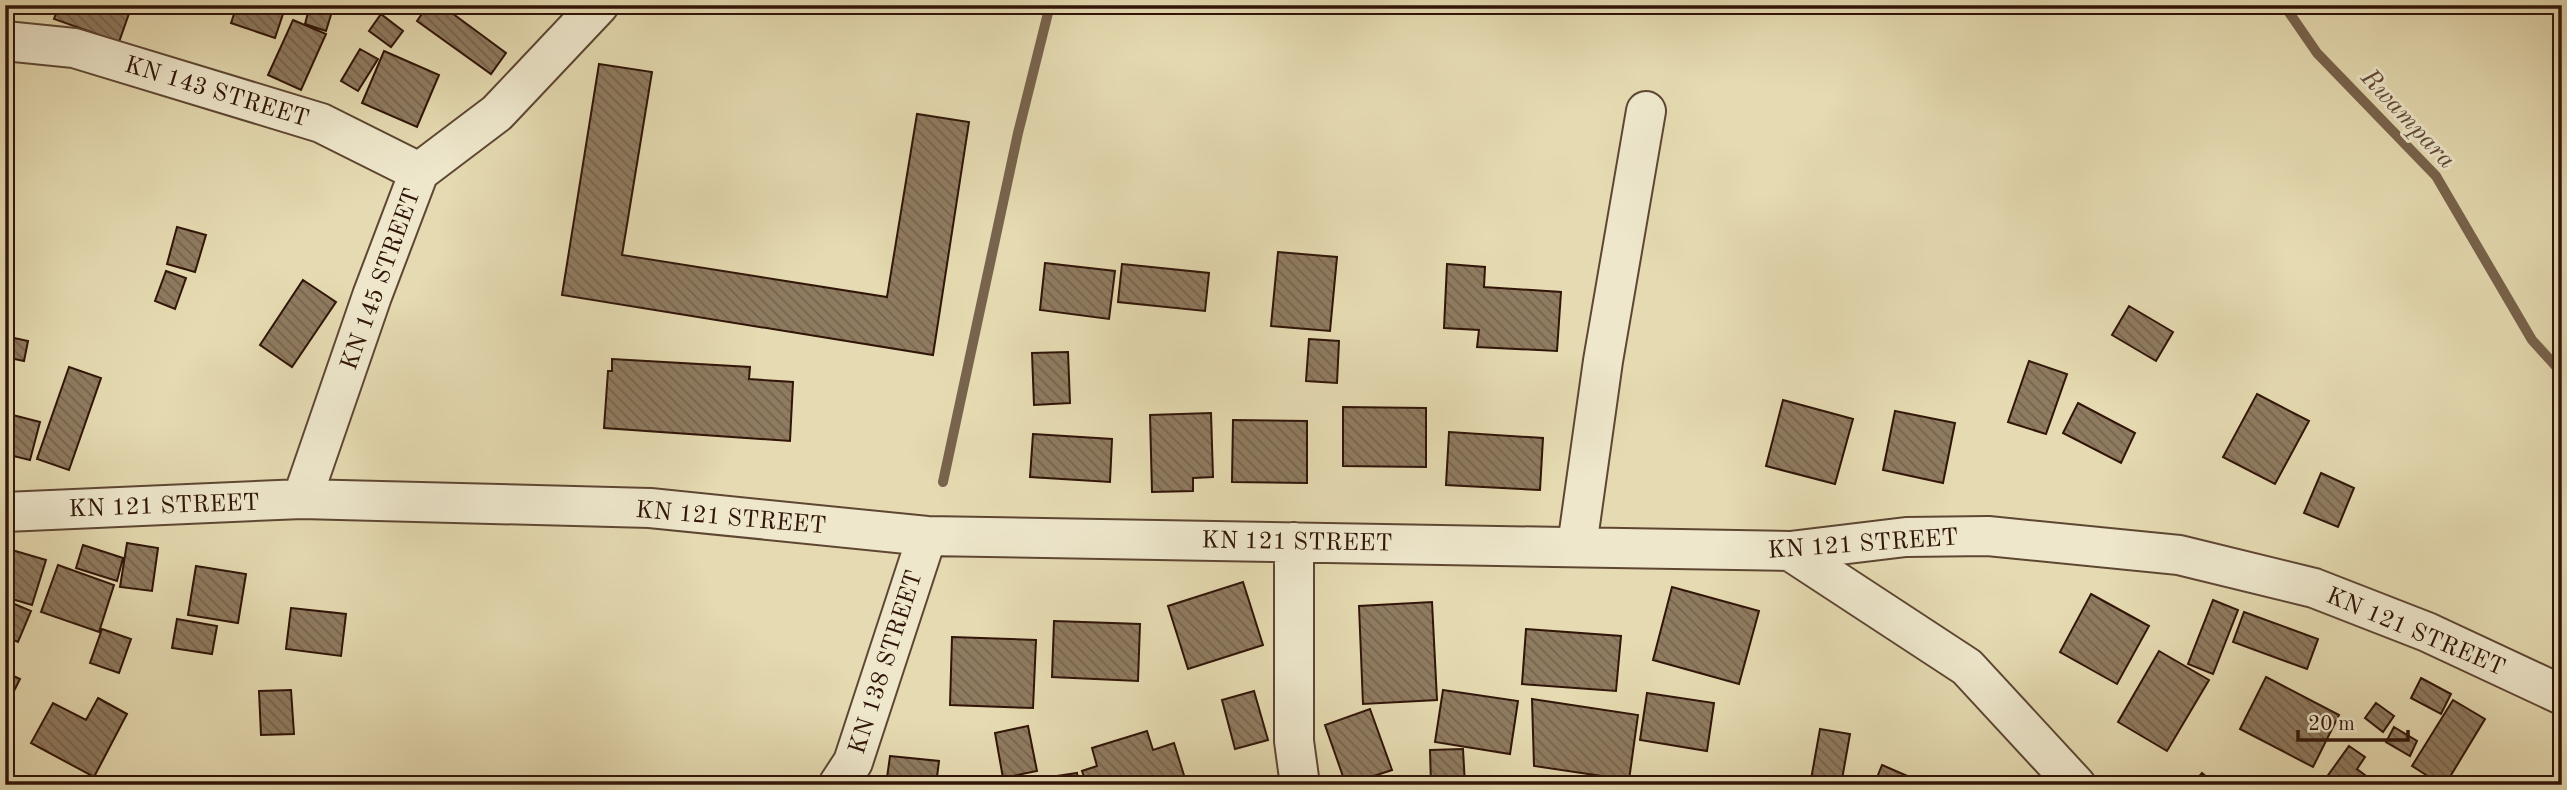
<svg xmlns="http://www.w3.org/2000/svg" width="2567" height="790" font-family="'Old Standard TT',serif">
  <defs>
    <pattern id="building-back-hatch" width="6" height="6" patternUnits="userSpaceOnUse" patternTransform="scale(1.75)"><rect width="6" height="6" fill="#8f7b60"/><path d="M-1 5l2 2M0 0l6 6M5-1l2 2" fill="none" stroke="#75644d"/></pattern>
  </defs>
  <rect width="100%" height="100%" fill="#e5dab1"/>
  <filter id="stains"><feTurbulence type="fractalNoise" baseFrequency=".00286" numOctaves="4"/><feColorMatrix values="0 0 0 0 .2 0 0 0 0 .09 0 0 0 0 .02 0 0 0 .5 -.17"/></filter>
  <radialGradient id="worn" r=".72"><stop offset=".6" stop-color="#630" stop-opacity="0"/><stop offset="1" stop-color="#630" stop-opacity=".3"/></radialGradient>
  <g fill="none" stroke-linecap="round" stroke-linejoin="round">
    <!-- stream -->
    <path stroke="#78634c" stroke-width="10" d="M2284 5 2317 53 2436 176 2532 340 2562 373
      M943 482 1018 133 1050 5"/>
  </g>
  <!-- building -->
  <path fill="url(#building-back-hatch)" stroke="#311509" stroke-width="2" d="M59 5H122L131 8 119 42 54 19Z
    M237 5H286L275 38 231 23Z
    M310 5H334L326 31 305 24Z
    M428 5H441L506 53 491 74 417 21Z
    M381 14 403 31 391 47 369 31Z
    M293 20 326 34 301 90 268 75Z
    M360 49 378 59 358 91 341 81Z
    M384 51 439 75 417 127 362 103Z
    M599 64 652 72 622 255 887 297 917 114 969 122 933 355 562 295Z
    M177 227 206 235 195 272 167 264Z
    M1278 252 1337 257 1330 331 1271 326Z
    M1045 263 1115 271 1109 319 1040 310Z
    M1122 264 1209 273 1205 311 1118 302Z
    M1447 264 1485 267 1484 287 1561 292 1557 351 1477 347 1479 330 1444 328Z
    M166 271 186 278 175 309 155 301Z
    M303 280 336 302 292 367 260 345Z
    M2129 306 2173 332 2156 361 2112 335Z
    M5 336 28 341 24 361 5 357Z
    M1309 339 1339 341 1337 383 1306 381Z
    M1068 352 1070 403 1034 405 1032 353Z
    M612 359 750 367 749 379 793 382 790 441 604 428 608 371H612Z
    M2029 361 2067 374 2046 434 2008 422Z
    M69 367 101 378 69 470 37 459Z
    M2257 394 2309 421 2275 484 2223 457Z
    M1783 400 1853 419 1835 484 1766 466Z
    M2078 403 2135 433 2121 463 2063 433Z
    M1343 407 1426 408V467L1343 466Z
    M1895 411 1955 423 1943 483 1883 470Z
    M5 413 40 422 30 460 5 454Z
    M1211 413 1213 477 1193 478V491L1152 492 1150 415Z
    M1233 420 1307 421V483L1232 482Z
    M1449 432 1543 438 1540 490 1446 485Z
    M1033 434 1112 439 1110 482 1030 477Z
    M2321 473 2354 488 2338 527 2304 513Z
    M127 543 158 548 152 591 120 587Z
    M83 545 123 558 117 581 76 568Z
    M5 548 46 560 32 605 5 597Z
    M58 565 114 585 99 632 41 612Z
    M196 566 246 574 238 623 188 615Z
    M1243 582 1263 645 1188 669 1168 606Z
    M1672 587 1759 611 1739 684 1653 660Z
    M2091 594 2149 626 2117 684 2060 652Z
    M5 600 31 611 18 642 5 636Z
    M2213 600 2238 610 2213 674 2188 664Z
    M1432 602 1437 700 1363 704 1359 606Z
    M291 608 346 614 341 656 286 649Z
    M2244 612 2318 639 2307 669 2233 642Z
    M177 619 217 626 212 654 172 648Z
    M1054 621 1140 624 1138 681 1052 677Z
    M102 629 131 639 119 673 90 663Z
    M1526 629 1621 636 1616 691 1522 684Z
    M952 637 1036 640 1033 708 950 705Z
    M2159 651 2209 680 2167 751 2118 722Z
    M5 672 20 679 5 709Z
    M2266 677 2339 715 2313 767 2240 729Z
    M2421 678 2451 694 2441 714 2411 698Z
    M291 690 294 734 261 735 259 691Z
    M1443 690 1518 701 1510 754 1435 742Z
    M1254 691 1268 740 1235 749 1222 700Z
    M1647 693 1714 703 1707 751 1640 740Z
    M98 698 127 714 94 777 31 743 53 703 86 720Z
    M1532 699 1638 715 1629 780 1534 766Z
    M2453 700 2485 719 2445 785H2442L2412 766Z
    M2376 703 2394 716 2383 732 2365 718Z
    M1370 709 1392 770 1346 785 1325 725Z
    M1028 726 1037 771 1003 778 995 733Z
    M2394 727 2417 741 2410 756 2386 742Z
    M1820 729 1850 734 1841 785H1810Z
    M1147 731 1153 750 1174 743 1187 785H1087L1082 771 1097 766 1092 748Z
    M2349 746 2365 757 2357 769 2378 785H2321Z
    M1463 749 1465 785H1431L1430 750Z
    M890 756 939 761 936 785H886Z
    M1882 765 1928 785H1874Z
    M1077 773 1079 785H1012V783Z
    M2202 773 2216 785H2192Z"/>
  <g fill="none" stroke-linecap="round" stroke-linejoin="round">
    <!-- minor casing -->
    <g stroke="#5e4633" stroke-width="42">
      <path id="minor" d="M5 41 74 48 321 123 419 172
        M302 499 372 296 419 172 497 113 599 5
        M5 512 302 499 650 508 927 536 1790 551 1906 537 1988 536 2179 555 2314 588 2427 632 2562 695
        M1294 542V741L1300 785
        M1577 546 1603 361 1646 111
        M1790 551 1967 667 2076 785
        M838 785 853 762 927 536"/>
    </g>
    <!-- path -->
    <path stroke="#311509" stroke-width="4.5" stroke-dasharray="2 3.5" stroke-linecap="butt" d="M2558 730 2562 740"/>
    <!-- minor -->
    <use href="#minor" stroke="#eee7cc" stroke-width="38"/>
  </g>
  <g text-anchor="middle" stroke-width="6" stroke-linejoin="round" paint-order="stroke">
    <!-- street labels -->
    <g font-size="24" fill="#311509" stroke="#eee7cc">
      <text transform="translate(217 91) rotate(17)" y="8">KN 143 STREET</text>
      <text transform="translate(380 279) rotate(-70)" y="8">KN 145 STREET</text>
      <text transform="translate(164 505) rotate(-2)" y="8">KN 121 STREET</text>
      <text transform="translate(731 517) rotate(5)" y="8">KN 121 STREET</text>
      <text transform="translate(1297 541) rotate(1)" y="8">KN 121 STREET</text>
      <text transform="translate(1863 543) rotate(-4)" y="8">KN 121 STREET</text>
      <text transform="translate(2416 631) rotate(23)" y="8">KN 121 STREET</text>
      <text transform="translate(885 662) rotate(-72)" y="8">KN 138 STREET</text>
    </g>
    <!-- water labels -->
    <g font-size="26" font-style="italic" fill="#614935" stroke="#eee7cc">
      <text transform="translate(2409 118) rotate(47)" y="9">Rwampara</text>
    </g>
  </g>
  <!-- margin -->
  <rect width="2567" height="790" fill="none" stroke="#e5dab1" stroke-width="28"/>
  <rect x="7" y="7" width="2553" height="776" fill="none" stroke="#311509" stroke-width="3.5"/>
  <rect x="14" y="14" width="2539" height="762" fill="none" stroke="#311509" stroke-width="2"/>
  <!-- scale -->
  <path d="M2298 730v10h110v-10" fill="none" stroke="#311509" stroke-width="3.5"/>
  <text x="2308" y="730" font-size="21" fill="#311509" stroke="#eee7cc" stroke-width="5" paint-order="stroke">20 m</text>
  <rect width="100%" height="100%" filter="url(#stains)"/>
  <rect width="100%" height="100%" fill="url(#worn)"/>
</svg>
